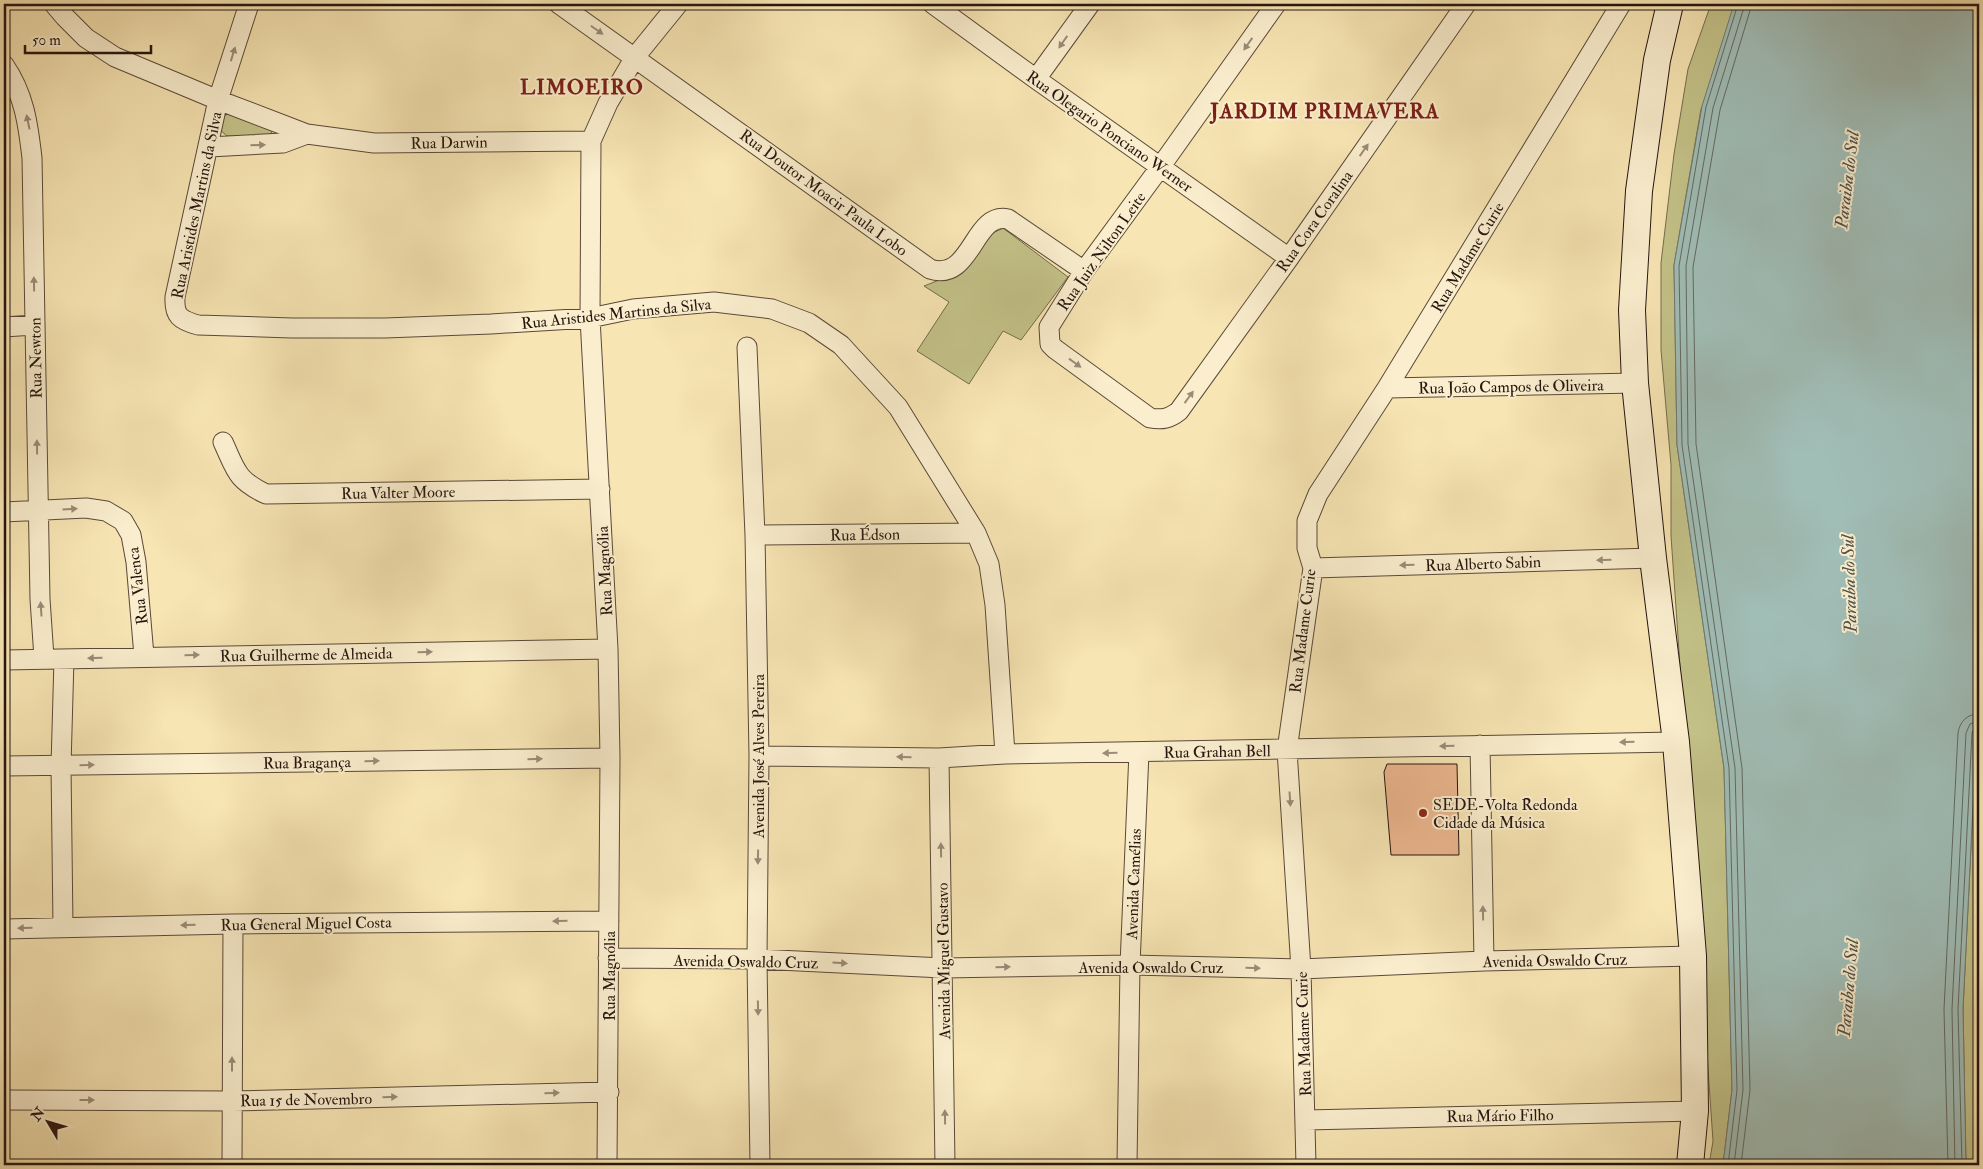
<svg xmlns="http://www.w3.org/2000/svg" width="1983" height="1169" font-family="'IM FELL Double Pica',serif">
  <rect width="100%" height="100%" fill="#f7e5b3"/>
  <filter id="stains"><feTurbulence type="fractalNoise" baseFrequency=".004" numOctaves="4"/><feColorMatrix values="0 0 0 0 .2 0 0 0 0 .09 0 0 0 0 .02 0 0 0 .5 -.17"/></filter>
  <radialGradient id="worn" r=".72"><stop offset=".6" stop-color="#630" stop-opacity="0"/><stop offset="1" stop-color="#630" stop-opacity=".3"/></radialGradient>
  <!-- green -->
  <path fill="#c3c288" stroke="#746c4c" d="M1711 4H1748L1701 109 1674 265 1677 445 1724 768 1732 1090 1723 1165H1709L1713 1141 1671 536V465L1661 350V263L1674 154 1688 69Z
    M227 113 274 127 270 136H227L219 129 223 118Z
    M1003 228 1068 277 1021 340 1003 331 969 384 917 351 949 302 924 286 942 279 953 278 968 265 991 234Z
    M1979 684V1165H1966L1963 1009Z"/>
  <!-- water -->
  <path fill="#a0bdb6" stroke="#6f7a73" d="M1734 4H1979V684L1963 1009 1966 1165H1723L1732 1090 1724 768 1677 445 1674 265 1702 106Z"/>
  <g fill="none" stroke-linecap="round" stroke-linejoin="round">
    <!-- shore -->
    <path stroke="#626962" stroke-width="1" d="M1728 1165 1737 1090 1729 768 1682 445 1679 266 1706 107 1738 4
      M1734 1165 1743 1090 1735 768 1688 444 1686 266 1713 108 1745 4
      M1741 1165 1750 1090 1742 768 1696 444 1693 267 1720 110 1752 4
      M1948 1165 1944 1009 1958 733C1960 721 1967 714 1979 714
      M1955 1165 1952 1009 1966 733 1970 724 1979 721
      M1962 1165 1958 1009 1972 733 1974 729 1979 728"/>
  </g>
  <!-- building -->
  <path fill="#ecb68e" stroke="#25150f" d="M1387 764H1457L1459 855H1391L1384 772Z"/>
  <g fill="none" stroke-linecap="round" stroke-linejoin="round">
    <!-- street casing -->
    <g stroke="#5a4938" stroke-width="21">
      <path id="street" d="M54 4 65 17 86 38 115 57 218 100 307 134 374 143 591 141
        M249 4 218 100 175 297C174 316 180 320 198 325L292 328H385L491 324 590 318 633 309 714 302 772 309 809 323 841 345 898 407 976 533 989 564 995 605 1005 754
        M559 4 930 269C972 283 973 211 1008 219L1084 271
        M933 4 1036 79 1289 258
        M1276 4 1161 166 1084 271 1049 327 1050 344 1055 349 1150 418C1162 420 1169 419 1179 411L1289 258 1466 4
        M4 65C24 94 28 123 32 158L40 599 44 658
        M1036 79 1090 4
        M209 147 283 143 307 134
        M4 327 34 325
        M747 347 755 535 759 756 757 959 760 1165
        M1387 388 1635 383
        M223 442C236 470 236 480 266 494L600 489
        M4 512 86 508 106 511 123 521 131 535 136 562 144 656
        M755 535 976 533
        M1313 568 1653 558
        M4 660 608 649
        M1480 745 1484 961
        M759 756 939 758 1005 754 1676 742
        M939 758 945 1165
        M4 766 610 758
        M63 927 61 766 64 659
        M4 929 233 924 609 921
        M608 958 757 959 943 968 1130 965 1301 969 1484 961 1693 956
        M4 1100 232 1101 609 1092
        M1306 1120 1695 1111
        M232 1165 233 924
        M607 1165 610 758 608 649 590 318 591 141 608 103 635 57 678 4
        M1127 1165 1130 965 1139 752
        M1306 1165 1301 969 1287 750 1313 568 1307 548V521L1318 494 1387 388 1621 4"/>
    </g>
    <!-- secondary casing -->
    <g stroke="#25150f" stroke-width="28">
      <path id="secondary" d="M1670 4 1657 60 1639 191 1632 310 1635 383 1653 558 1676 742 1693 956 1695 1111 1690 1165"/>
    </g>
    <!-- street -->
    <use href="#street" stroke="#faeece" stroke-width="19"/>
    <!-- secondary -->
    <use href="#secondary" stroke="#faeece" stroke-width="26"/>
  </g>
  <!-- one-way arrows -->
  <defs><path id="oneway-solid" d="M-6-.8H1V-3.2L6.5 0L1 3.2V.8H-6Z" transform="scale(1.25)"/></defs>
  <g fill="#9a8c78">
    <use href="#oneway-solid" transform="translate(597 30) rotate(35)"/>
    <use href="#oneway-solid" transform="translate(1063 42) rotate(125)"/>
    <use href="#oneway-solid" transform="translate(1248 44) rotate(125)"/>
    <use href="#oneway-solid" transform="translate(233 54) rotate(-73)"/>
    <use href="#oneway-solid" transform="translate(28 122) rotate(-102)"/>
    <use href="#oneway-solid" transform="translate(258 145) rotate(-2)"/>
    <use href="#oneway-solid" transform="translate(1364 150) rotate(-55)"/>
    <use href="#oneway-solid" transform="translate(34 284) rotate(-91)"/>
    <use href="#oneway-solid" transform="translate(1075 363) rotate(36)"/>
    <use href="#oneway-solid" transform="translate(1189 397) rotate(-54)"/>
    <use href="#oneway-solid" transform="translate(37 447) rotate(-91)"/>
    <use href="#oneway-solid" transform="translate(70 509) rotate(-4)"/>
    <use href="#oneway-solid" transform="translate(1604 560) rotate(178)"/>
    <use href="#oneway-solid" transform="translate(1407 565) rotate(178)"/>
    <use href="#oneway-solid" transform="translate(41 609) rotate(-94)"/>
    <use href="#oneway-solid" transform="translate(425 652) rotate(-1)"/>
    <use href="#oneway-solid" transform="translate(192 655) rotate(-1)"/>
    <use href="#oneway-solid" transform="translate(95 658) rotate(178)"/>
    <use href="#oneway-solid" transform="translate(1627 742) rotate(179)"/>
    <use href="#oneway-solid" transform="translate(1447 746) rotate(179)"/>
    <use href="#oneway-solid" transform="translate(1110 753) rotate(179)"/>
    <use href="#oneway-solid" transform="translate(904 757) rotate(-179)"/>
    <use href="#oneway-solid" transform="translate(535 759) rotate(-1)"/>
    <use href="#oneway-solid" transform="translate(372 761) rotate(-1)"/>
    <use href="#oneway-solid" transform="translate(87 765) rotate(-1)"/>
    <use href="#oneway-solid" transform="translate(1290 799) rotate(86)"/>
    <use href="#oneway-solid" transform="translate(941 850) rotate(-91)"/>
    <use href="#oneway-solid" transform="translate(758 857) rotate(91)"/>
    <use href="#oneway-solid" transform="translate(1483 913) rotate(-91)"/>
    <use href="#oneway-solid" transform="translate(560 921) rotate(179)"/>
    <use href="#oneway-solid" transform="translate(188 925) rotate(179)"/>
    <use href="#oneway-solid" transform="translate(25 928) rotate(178)"/>
    <use href="#oneway-solid" transform="translate(840 963) rotate(3)"/>
    <use href="#oneway-solid" transform="translate(1003 967) rotate(-1)"/>
    <use href="#oneway-solid" transform="translate(1253 968) rotate(1)"/>
    <use href="#oneway-solid" transform="translate(758 1008) rotate(89)"/>
    <use href="#oneway-solid" transform="translate(232 1064) rotate(-90)"/>
    <use href="#oneway-solid" transform="translate(552 1093) rotate(-1)"/>
    <use href="#oneway-solid" transform="translate(390 1097) rotate(-1)"/>
    <use href="#oneway-solid" transform="translate(87 1100)"/>
    <use href="#oneway-solid" transform="translate(945 1117) rotate(-91)"/>
  </g>
  <!-- markers -->
  <circle fill="#8f2418" stroke="#faeece" stroke-width="2" cx="1423" cy="813" r="5"/>
  <g text-anchor="middle" stroke-width="4" stroke-linejoin="round" paint-order="stroke">
    <!-- street labels -->
    <g font-size="16" fill="#25150f" stroke="#faeece">
      <text transform="translate(1110 131) rotate(35)" y="6">Rua Olegario Ponciano Werner</text>
      <text transform="translate(449 142) rotate(-1)" y="6">Rua Darwin</text>
      <text transform="translate(824 192) rotate(36)" y="6">Rua Doutor Moacir Paula Lobo</text>
      <text transform="translate(196 205) rotate(-78)" y="6">Rua Aristides Martins da Silva</text>
      <text transform="translate(1314 221) rotate(-55)" y="6">Rua Cora Coralina</text>
      <text transform="translate(1101 251) rotate(-55)" y="6">Rua Juiz Nilton Leite</text>
      <text transform="translate(1467 257) rotate(-59)" y="6">Rua Madame Curie</text>
      <text transform="translate(616 313) rotate(-6)" y="6">Rua Aristides Martins da Silva</text>
      <text transform="translate(35 358) rotate(-91)" y="6">Rua Newton</text>
      <text transform="translate(1511 386) rotate(-1)" y="6">Rua João Campos de Oliveira</text>
      <text transform="translate(398 492) rotate(-1)" y="6">Rua Valter Moore</text>
      <text transform="translate(865 534) rotate(-1)" y="6">Rua Édson</text>
      <text transform="translate(1483 563) rotate(-2)" y="6">Rua Alberto Sabin</text>
      <text transform="translate(604 571) rotate(-93)" y="6">Rua Magnólia</text>
      <text transform="translate(137 586) rotate(-97)" y="6">Rua Valenca</text>
      <text transform="translate(1302 631) rotate(-83)" y="6">Rua Madame Curie</text>
      <text transform="translate(306 654) rotate(-1)" y="6">Rua Guilherme de Almeida</text>
      <text transform="translate(1217 751) rotate(-1)" y="6">Rua Grahan Bell</text>
      <text transform="translate(758 756) rotate(-90)" y="6">Avenida José Alves Pereira</text>
      <text transform="translate(307 762) rotate(-1)" y="6">Rua Bragança</text>
      <text transform="translate(1133 884) rotate(-88)" y="6">Avenida Camélias</text>
      <text transform="translate(306 923) rotate(-1)" y="6">Rua General Miguel Costa</text>
      <text transform="translate(1555 960) rotate(-1)" y="6">Avenida Oswaldo Cruz</text>
      <text transform="translate(746 961) rotate(1)" y="6">Avenida Oswaldo Cruz</text>
      <text transform="translate(943 961) rotate(-91)" y="6">Avenida Miguel Gustavo</text>
      <text x="1151" y="973">Avenida Oswaldo Cruz</text>
      <text transform="translate(609 976) rotate(-90)" y="6">Rua Magnólia</text>
      <text transform="translate(1303 1034) rotate(-92)" y="6">Rua Madame Curie</text>
      <text transform="translate(306 1099) rotate(-1)" y="6">Rua 15 de Novembro</text>
      <text transform="translate(1500 1115) rotate(-1)" y="6">Rua Mário Filho</text>
    </g>
    <!-- poi labels -->
    <g font-size="16" fill="#25150f" stroke="#faeece" text-anchor="start">
      <text x="1433" y="810">SEDE-Volta Redonda<tspan x="1433" dy="18">Cidade da Música</tspan></text>
    </g>
    <!-- water labels -->
    <g font-size="18" font-style="italic" fill="#505049" stroke="#faeece">
      <text transform="translate(1847 180) rotate(-83)" y="6">Paraiba do Sul</text>
      <text transform="translate(1849 584) rotate(-92)" y="6">Paraiba do Sul</text>
      <text transform="translate(1848 988) rotate(-85)" y="6">Paraiba do Sul</text>
    </g>
    <!-- district labels -->
    <g font-size="21" font-weight="bold" letter-spacing="1" fill="#7a1f14" stroke="#faeece">
      <text x="582" y="94">LIMOEIRO</text>
      <text x="1325" y="118">JARDIM PRIMAVERA</text>
    </g>
  </g>
  <!-- margin -->
  <rect width="1983" height="1169" fill="none" stroke="#f7e5b3" stroke-width="20"/>
  <rect x="5" y="5" width="1973" height="1159" fill="none" stroke="#25150f" stroke-width="2.5"/>
  <rect x="10" y="10" width="1963" height="1149" fill="none" stroke="#25150f"/>
  <!-- north arrow -->
  <g transform="translate(48 1122) rotate(308)" stroke="#faeece" stroke-width="4" paint-order="stroke">
  <path d="M0-4L9 19L0 12L-9 19Z" fill="#25150f"/>
  <text y="-8" font-size="14" font-weight="bold" text-anchor="middle" fill="#25150f">N</text>
  </g>
  <!-- scale -->
  <path d="M25 45v8h126v-8" fill="none" stroke="#25150f" stroke-width="2.5"/>
  <text x="32" y="45" font-size="15" fill="#25150f" stroke="#faeece" stroke-width="4" paint-order="stroke">50 m</text>
  <rect width="100%" height="100%" filter="url(#stains)"/>
  <rect width="100%" height="100%" fill="url(#worn)"/>
</svg>
